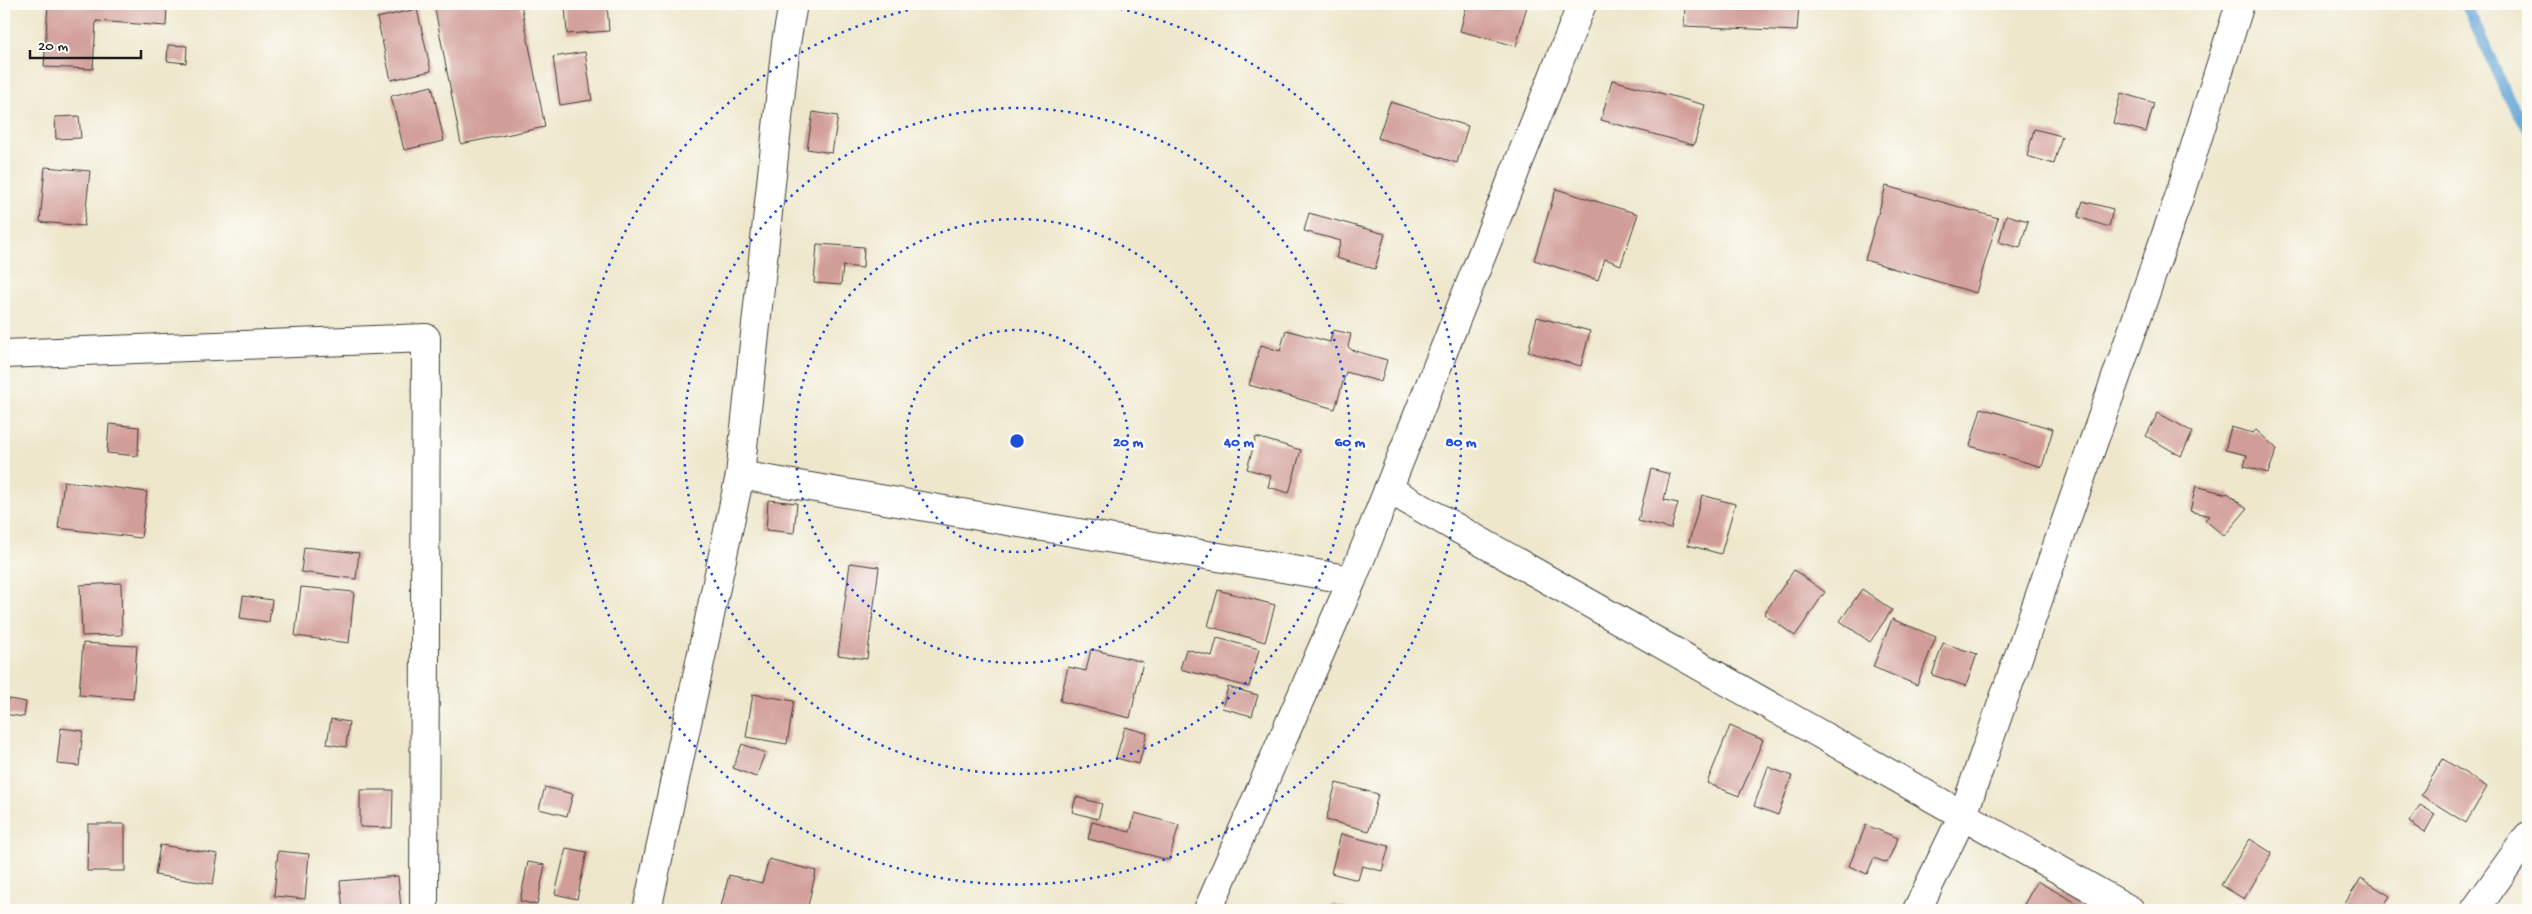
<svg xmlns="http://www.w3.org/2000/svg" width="2532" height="914" font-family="'Gochi Hand',sans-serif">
  <rect width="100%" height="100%" fill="#fdfcf7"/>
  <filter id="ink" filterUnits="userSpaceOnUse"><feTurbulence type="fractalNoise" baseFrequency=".02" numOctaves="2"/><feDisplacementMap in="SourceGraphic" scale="10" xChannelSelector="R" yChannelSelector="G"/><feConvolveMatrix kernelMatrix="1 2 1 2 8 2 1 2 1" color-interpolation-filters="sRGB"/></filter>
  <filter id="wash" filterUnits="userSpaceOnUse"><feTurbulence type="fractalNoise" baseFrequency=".0096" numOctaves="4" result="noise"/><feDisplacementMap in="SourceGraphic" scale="20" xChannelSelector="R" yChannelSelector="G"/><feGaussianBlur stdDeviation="1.12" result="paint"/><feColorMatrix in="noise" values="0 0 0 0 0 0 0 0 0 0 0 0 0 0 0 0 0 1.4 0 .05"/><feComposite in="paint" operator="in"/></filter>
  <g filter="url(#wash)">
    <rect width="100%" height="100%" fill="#eee7cc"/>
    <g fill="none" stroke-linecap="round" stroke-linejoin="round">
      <!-- stream -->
      <path stroke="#5fa2d3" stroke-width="11" d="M2466 4 2506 93 2528 129"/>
    </g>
    <g id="blocks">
      <!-- building -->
      <path fill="#d19d98" d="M48 4H167L166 26 96 21 93 69 44 67Z
        M434 4H521L545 127 461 144Z
        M565 4H607L609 31 567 34Z
        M1467 4H1519L1527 6 1516 46 1460 31Z
        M1685 4H1799L1797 31 1684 26Z
        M417 9 431 71 391 80 377 18Z
        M168 45 187 46 186 63 167 61Z
        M585 52 592 100 560 105 553 57Z
        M1612 80 1705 105 1694 145 1601 120Z
        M432 86 444 141 404 150 391 96Z
        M2121 93 2154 103 2146 132 2113 123Z
        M1390 102 1468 126 1457 163 1378 138Z
        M813 112 838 116 832 153 807 149Z
        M79 116 81 138 56 139 55 117Z
        M2034 129 2062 136 2054 164 2027 156Z
        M45 167 90 171 84 226 40 222Z
        M1886 186 1998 218 1976 293 1865 260Z
        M1556 189 1638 214 1621 265 1605 259 1598 280 1534 260Z
        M2083 201 2113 209 2109 227 2078 217Z
        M1309 213 1385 234 1375 269 1336 258 1341 241 1304 231Z
        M2006 215 2028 221 2020 248 1999 242Z
        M817 244 864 247 863 268 843 266 841 285 814 283Z
        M1537 317 1590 331 1581 366 1528 352Z
        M1286 330 1330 342 1333 330 1351 334 1348 347 1352 350 1387 360 1381 382 1346 372 1335 409 1249 385 1261 345 1280 351Z
        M1981 408 2053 429 2042 467 1970 446Z
        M2158 413 2193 432 2181 456 2146 436Z
        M109 424 139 427 138 456 107 453Z
        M2231 427 2253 433 2256 430 2277 449 2268 473 2244 466 2247 455 2225 450Z
        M1256 437 1301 450 1289 493 1268 487 1271 476 1247 469Z
        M1651 469 1670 474 1664 500 1678 503 1671 529 1638 521Z
        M64 481 147 492 141 538 58 528Z
        M2196 486 2226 494 2228 493 2247 509 2224 536 2205 520 2209 516 2190 511Z
        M1702 495 1735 504 1721 554 1688 545Z
        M768 500 797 503 794 533 766 530Z
        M304 547 359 553 356 579 301 572Z
        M850 563 879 567 867 659 838 655Z
        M1794 570 1825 592 1795 636 1764 614Z
        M121 583 122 635 82 636 80 585Z
        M301 587 354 592 349 643 295 636Z
        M1862 589 1892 610 1870 642 1840 621Z
        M1218 590 1275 605 1265 642 1208 626Z
        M243 596 272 600 269 622 240 618Z
        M1892 619 1936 637 1917 685 1873 667Z
        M1217 638 1259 649 1249 687 1180 669 1186 649 1212 656Z
        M83 643 137 646 133 699 79 695Z
        M1943 643 1977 654 1966 686 1932 675Z
        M1091 649 1143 662 1130 718 1060 701 1068 667 1086 671Z
        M1228 687 1258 695 1252 716 1222 708Z
        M753 694 794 701 787 744 746 737Z
        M4 698 26 702 24 717 4 714Z
        M331 719 349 722 346 747 327 744Z
        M1730 726 1763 740 1739 796 1707 783Z
        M1125 727 1147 733 1139 764 1116 758Z
        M61 728 83 731 79 766 57 764Z
        M742 744 765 753 756 777 733 768Z
        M2443 759 2487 787 2466 823 2421 795Z
        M1768 767 1792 776 1778 815 1754 806Z
        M1336 783 1378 794 1369 831 1326 820Z
        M545 787 573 794 567 816 539 809Z
        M360 790H393L392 828 360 827Z
        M1076 797 1102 804 1098 819 1072 812Z
        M2420 805 2435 814 2425 832 2409 822Z
        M1135 813 1179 825 1169 860 1088 839 1092 822 1130 832Z
        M88 824H125V871H87Z
        M1866 825 1898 838 1887 863 1874 858 1867 874 1849 866Z
        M1341 834 1389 846 1382 871 1362 866 1358 880 1331 873Z
        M2250 839 2272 853 2244 899 2221 885Z
        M160 845 218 854 213 884 155 875Z
        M566 848 587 852 577 899 555 894Z
        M278 851 309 854 305 899 274 896Z
        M769 859 816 871 807 910H720L729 875 762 883Z
        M528 862 545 865 537 905 520 901Z
        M398 876 401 909 343 910 340 881Z
        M2361 878 2390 896 2381 910H2341Z
        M2037 881 2080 905 2077 910H2021Z
        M1332 904 1354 910H1331Z"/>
    </g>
  </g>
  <g filter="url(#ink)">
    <use href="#blocks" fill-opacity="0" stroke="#3c3a36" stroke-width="1"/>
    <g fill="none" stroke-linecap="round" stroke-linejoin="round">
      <!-- street casing -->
      <g stroke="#3c3a36" stroke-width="30">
        <path id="street" d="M4 354 426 338 424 910
          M740 475 786 43 793 4
          M1388 489 2130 910
          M647 910 740 475 1352 580
          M1208 910 1352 580 1582 4
          M1917 910 1963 815 2178 200 2240 4
          M2475 910 2528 836"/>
      </g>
      <!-- street -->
      <use href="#street" stroke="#fff" stroke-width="28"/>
    </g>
  </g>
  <!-- distance rings -->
  <g fill="none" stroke="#1d4ed8" stroke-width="2.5" stroke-dasharray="2.5 5">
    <circle cx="1017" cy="441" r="111"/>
    <circle cx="1017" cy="441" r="222"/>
    <circle cx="1017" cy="441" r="333"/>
    <path d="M1098 4A444 444 0 1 1 936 4"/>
  </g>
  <circle cx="1017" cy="441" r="8" fill="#1d4ed8" stroke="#fdfcf7" stroke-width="2.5"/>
  <g font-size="15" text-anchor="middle" font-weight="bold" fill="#1d4ed8" stroke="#fdfcf7" stroke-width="5" stroke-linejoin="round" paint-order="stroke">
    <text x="1128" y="446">20 m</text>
    <text x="1239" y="446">40 m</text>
    <text x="1350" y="446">60 m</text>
    <text x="1461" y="446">80 m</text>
  </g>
  <!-- margin -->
  <rect width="2532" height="914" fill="none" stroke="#fdfcf7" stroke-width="20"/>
  <!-- scale -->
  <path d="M30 50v8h111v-8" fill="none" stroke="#1c1c1c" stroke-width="2.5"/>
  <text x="38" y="50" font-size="15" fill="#1c1c1c" stroke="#fdfcf7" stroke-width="4" paint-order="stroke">20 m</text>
</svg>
